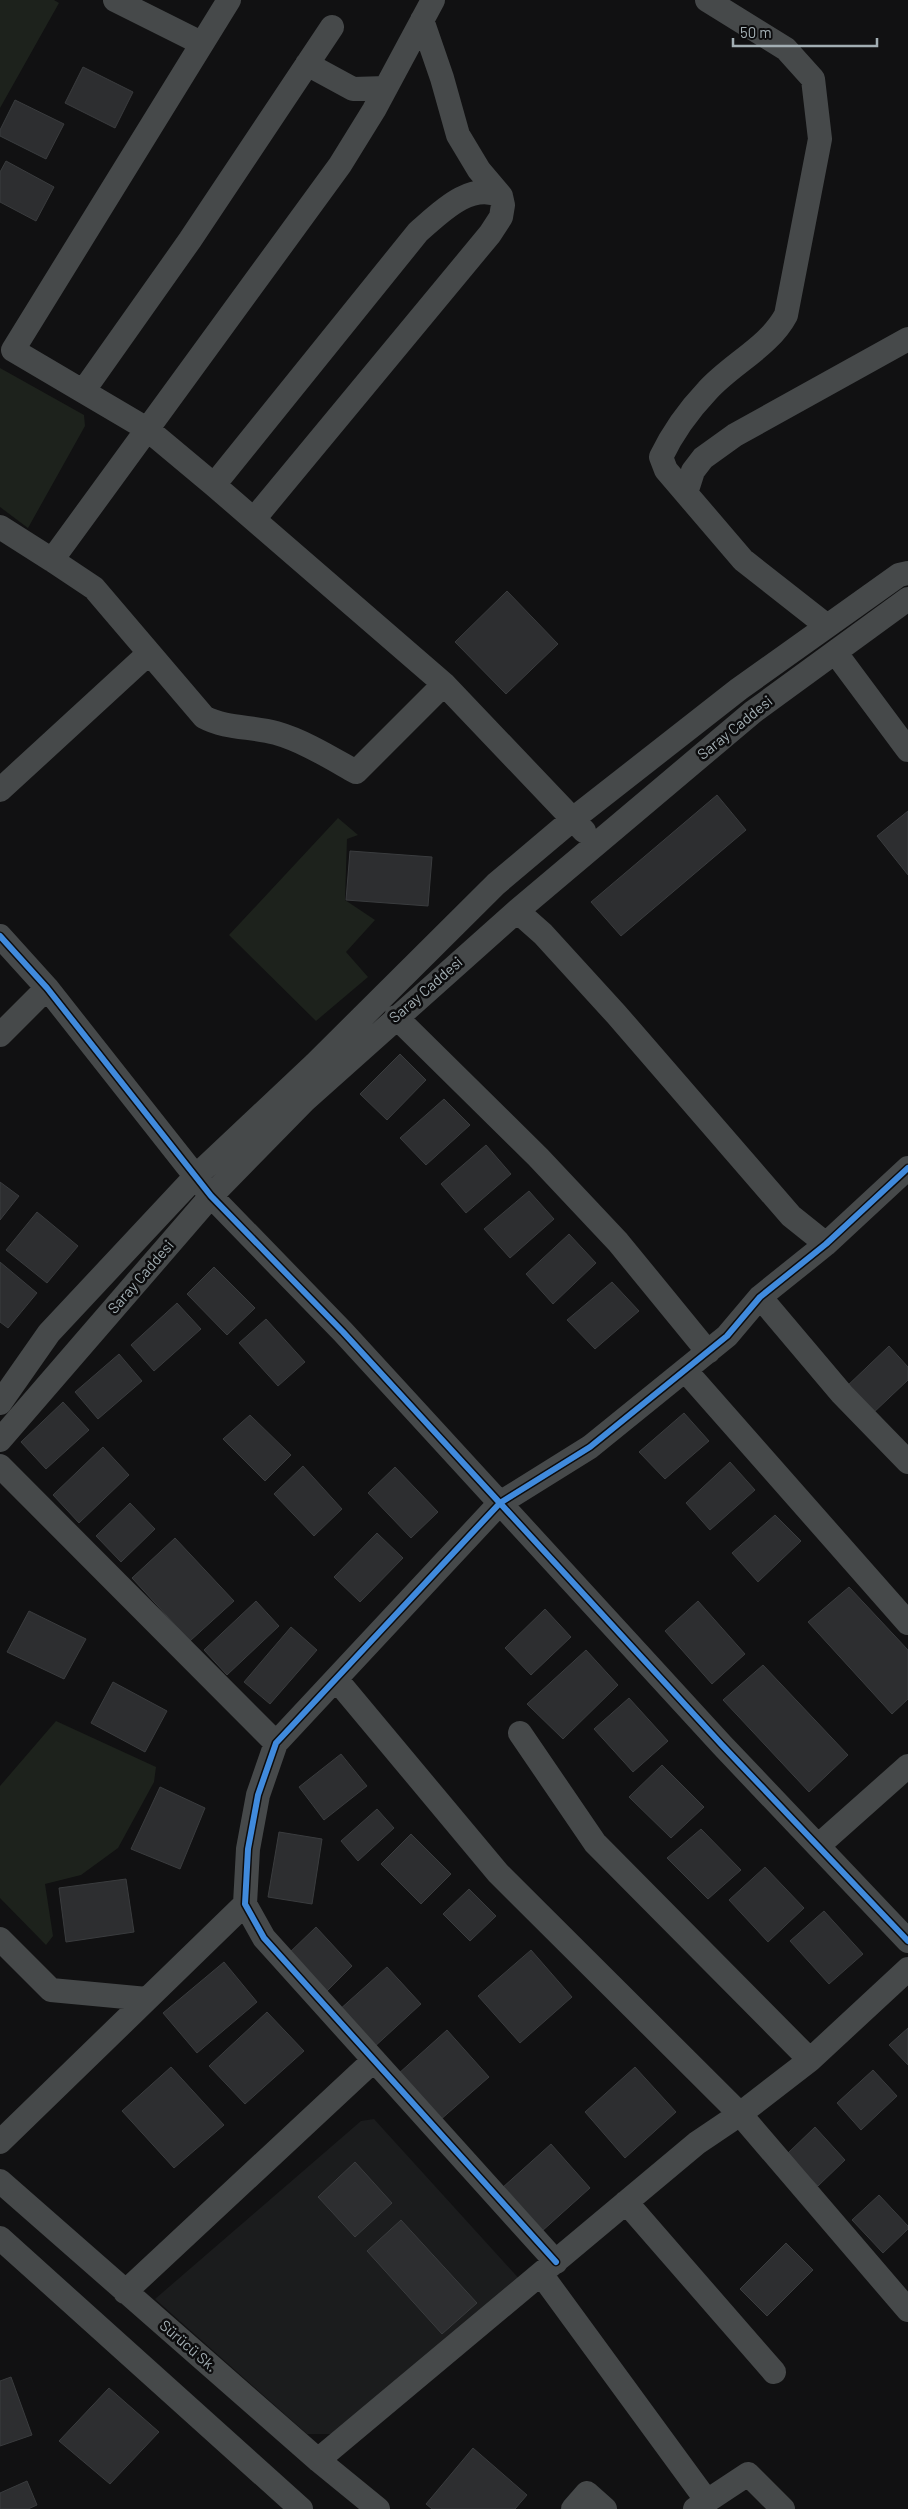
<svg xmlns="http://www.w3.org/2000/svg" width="908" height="2509" font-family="Barlow,sans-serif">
  <rect width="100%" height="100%" fill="#111112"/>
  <!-- built -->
  <path fill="#1b1c1d" d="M374 2119 523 2283 336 2434H307L155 2299 361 2121Z"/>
  <!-- green -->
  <path fill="#1d221c" d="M0 0H54L59 3 0 108Z
    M0 368 84 415 85 426 28 528 0 507Z
    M338 818 358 835 347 839 345 900 375 920 346 952 368 977 316 1021 229 935Z
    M56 1721 156 1767 154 1782 118 1848 81 1875 45 1884 53 1936 46 1945 0 1898V1786Z"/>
  <!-- building -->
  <path fill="#2d2e30" stroke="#3a3c3e" d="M83 67 133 92 115 128 65 103Z
    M15 100 64 124 46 159 0 136V130Z
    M6 161 54 187 36 221 0 202V172Z
    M507 591 558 644 506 694 455 642Z
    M717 795 746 830 621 936 591 902Z
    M908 811V875L877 836Z
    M350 851 432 857 428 906 346 900Z
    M400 1054 426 1080 387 1120 360 1094Z
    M444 1099 470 1125 426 1165 400 1138Z
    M486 1145 511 1174 466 1213 441 1184Z
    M0 1182 19 1196 0 1220Z
    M529 1191 554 1219 510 1258 484 1229Z
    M37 1212 78 1246 47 1283 6 1250Z
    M569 1234 596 1263 553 1304 526 1274Z
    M0 1262 37 1293 8 1328 0 1322Z
    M214 1267 255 1308 227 1335 187 1294Z
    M612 1282 639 1311 595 1349 567 1320Z
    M177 1303 201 1329 154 1371 131 1345Z
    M266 1319 305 1362 278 1386 239 1343Z
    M889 1346 908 1367V1380L871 1415 845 1388Z
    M119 1354 142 1381 98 1419 75 1392Z
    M63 1402 89 1430 46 1469 21 1442Z
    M684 1413 709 1441 665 1479 639 1452Z
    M250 1415 291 1455 265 1481 223 1439Z
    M103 1447 129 1475 79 1523 53 1495Z
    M730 1462 755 1490 710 1530 686 1503Z
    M303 1466 342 1509 314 1536 274 1494Z
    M395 1467 438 1512 411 1538 368 1493Z
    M130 1503 155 1529 121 1562 96 1536Z
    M775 1515 801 1541 758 1582 732 1553Z
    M377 1533 403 1558 360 1602 334 1577Z
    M175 1538 234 1601 190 1641 132 1578Z
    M849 1587 908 1650V1699L892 1714 808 1622Z
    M256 1601 279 1626 227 1675 204 1650Z
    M698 1601 745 1654 712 1684 665 1631Z
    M545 1609 571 1637 531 1675 505 1648Z
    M29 1611 86 1639 64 1679 7 1652Z
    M291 1627 317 1650 270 1704 244 1682Z
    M586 1650 618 1685 563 1739 527 1704Z
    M763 1665 848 1755 809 1792 723 1700Z
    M113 1682 167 1711 145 1752 91 1723Z
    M629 1698 668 1741 633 1772 594 1729Z
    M341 1754 367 1786 324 1820 299 1787Z
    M662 1765 704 1807 671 1838 629 1797Z
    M160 1787 205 1808 180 1869 131 1849Z
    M377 1809 394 1828 358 1861 341 1841Z
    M701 1829 741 1870 708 1899 667 1858Z
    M279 1832 322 1839 312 1904 268 1897Z
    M411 1834 451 1874 421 1904 381 1864Z
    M765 1867 804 1908 768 1942 729 1900Z
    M126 1879 134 1932 66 1942 59 1888Z
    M469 1889 496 1916 470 1941 443 1914Z
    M824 1911 863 1954 829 1984 790 1941Z
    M316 1927 352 1966 324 1994 287 1955Z
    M531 1950 572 1997 520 2043 478 1996Z
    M224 1962 257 2002 197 2053 163 2013Z
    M387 1967 421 2004 372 2049 338 2011Z
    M267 2012 304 2051 245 2104 209 2066Z
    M908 2028V2065L889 2045Z
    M447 2030 489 2077 439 2121 398 2074Z
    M171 2067 224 2125 174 2168 122 2111Z
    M635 2067 676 2112 625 2158 585 2112Z
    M873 2070 897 2096 861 2130 837 2103Z
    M815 2127 845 2160 818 2186 787 2154Z
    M551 2144 590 2188 541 2232 502 2188Z
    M355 2162 392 2203 355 2237 318 2197Z
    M879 2195 908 2226V2229L883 2253 852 2220Z
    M401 2220 477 2303 442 2334 367 2251Z
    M786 2243 813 2270 767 2316 740 2289Z
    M11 2377 32 2435 0 2446V2381Z
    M109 2388 159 2432 110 2484 59 2441Z
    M473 2448 527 2495 515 2509H432L426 2504Z
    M27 2481 37 2505 28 2509H0V2493Z"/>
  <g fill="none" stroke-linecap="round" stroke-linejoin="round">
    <!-- minor -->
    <path stroke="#46494a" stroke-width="24" d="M115 0 201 43
      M229 0 13 350 147 429 214 485 444 684 584 831
      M707 0 786 49 813 79 820 139 786 315C769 347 731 364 707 391 689 410 672 434 661 457L666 470 743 560 827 626
      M307 64 353 89 386 88
      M84 390 190 240 332 27
      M214 485 418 232C440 213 470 181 501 196
      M686 493 693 471 703 458 735 435 908 339
      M254 519 490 234 501 217 503 205 501 196 479 170 458 135 442 78 422 20
      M0 527 52 560 340 165 374 110 433 0
      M52 560 94 588 204 717C226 729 252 726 276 733 304 741 331 758 356 772L444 684
      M835 652 908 750
      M0 790 148 654
      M517 911 543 934 616 1014 791 1216 826 1244
      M0 936 47 988 211 1196 343 1332 722 1745 908 1941
      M396 1017 538 1157 618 1242 708 1352
      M0 1035 47 988
      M760 1297 842 1394 908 1462
      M685 1370 908 1623
      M0 1403 49 1333 195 1177 315 1064 496 884 573 819 739 689 899 575 908 573
      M0 1440 211 1196 304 1101 517 911 753 712 908 599
      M0 1466 276 1743
      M520 1733 595 1843 810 2060
      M818 1846 908 1766
      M0 1939 51 1990 147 1999
      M908 1969 810 2060 740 2114 908 2310
      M0 2142 245 1904
      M0 2181 318 2460 378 2509
      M626 2202 774 2372
      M0 2238 301 2509
      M556 2262 264 1938 245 1904 248 1849 258 1795 276 1743 500 1503 590 1447 727 1336 760 1297 826 1244 908 1168
      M541 2274 707 2501
      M125 2292 374 2060
      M318 2460 697 2143 740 2114 498 1873 336 1679
      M573 2509 587 2493 605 2509
      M695 2509 748 2474 783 2509"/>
    <!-- cycleway casing -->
    <g stroke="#0c0c0d" stroke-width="9">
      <path id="cycleway" d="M0 936 47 988 211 1196 343 1332 722 1745 908 1941
        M556 2262 264 1938 245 1904 248 1849 258 1795 276 1743 500 1503 590 1447 727 1336 760 1297 826 1244 908 1168"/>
    </g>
    <!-- cycleway -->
    <use href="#cycleway" stroke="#408adc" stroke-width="6"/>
  </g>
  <g text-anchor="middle" stroke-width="5" stroke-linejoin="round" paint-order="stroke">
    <!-- street labels -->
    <g font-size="15" fill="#a2aeb3" stroke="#0c0c0d">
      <text transform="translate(735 728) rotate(-39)" y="5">Saray Caddesi</text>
      <text transform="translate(426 990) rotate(-41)" y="5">Saray Caddesi</text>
      <text transform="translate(141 1277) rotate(-49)" y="5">Saray Caddesi</text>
      <text transform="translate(188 2346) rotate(41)" y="5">Sürücü Sk.</text>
    </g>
  </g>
  <!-- scale -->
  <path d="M733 38v8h144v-8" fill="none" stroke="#a2aeb3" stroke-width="2.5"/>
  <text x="740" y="38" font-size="15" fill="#a2aeb3" stroke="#0c0c0d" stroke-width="4" paint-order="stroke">50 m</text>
</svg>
